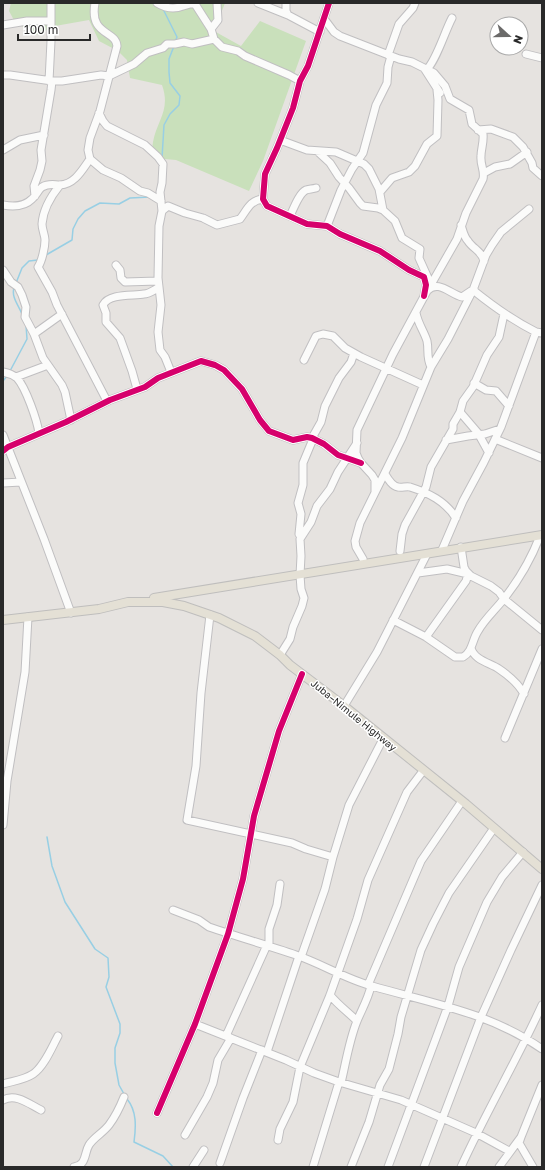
<svg xmlns="http://www.w3.org/2000/svg" width="545" height="1170" font-family="'Golos Text',sans-serif">
  <rect width="100%" height="100%" fill="#e6e3e0"/>
  <!-- green -->
  <path fill="#c9e0bb" d="M11 3H225L214 31 241 46 260 21 306 41 263 161 249 191 176 160 153 158C153 153 152 147 153 142 157 120 171 110 162 85L130 78 127 60 118 51 99 41 89 20 55 26 36 35 15 22 9 11Z"/>
  <g fill="none" stroke-linecap="round" stroke-linejoin="round">
    <!-- stream -->
    <path stroke="#98cfe4" stroke-width="1.5" d="M163 9 177 37 175 42
      M162 158 164 125 170 114 179 105 180 96 170 83 169 72V59L174 46
      M46 255 72 240 73 229 78 219 85 211 100 203 119 204 130 198 150 197
      M16 283 22 268 29 261 38 260
      M14 288C11 297 19 306 22 314
      M10 371 27 339 26 325
      M3 381 7 376
      M47 837 52 866 65 902 95 949 108 958 109 977 106 987 120 1024V1033L115 1048V1063L119 1085 124 1094
      M127 1099C137 1111 136 1127 134 1142L163 1156 173 1167"/>
    <!-- minor casing -->
    <g stroke="#c0bfc1" stroke-width="9">
      <path id="minor" d="M95 3C89 36 116 30 117 46L100 111 90 138 88 150 90 159 103 170 121 178 140 191 148 193 161 201
        M157 3C165 8 173 10 183 6 187 5 191 3 195 4L211 29 214 39 222 47 238 51 245 56 289 75 300 81
        M258 3 288 15
        M286 3V11L288 15 320 32
        M329 3 308 66 300 81 293 108 277 148 265 174 263 199 267 206 307 224 327 226 340 234 380 251 409 270 424 277 426 285 424 296
        M325 20 334 32 340 36 399 59 412 62 434 73 445 86 450 99 469 110 472 124 483 134C484 142 481 149 481 156 480 165 485 170 483 179L466 213 457 239 429 288
        M3 25 27 21H51
        M211 29 218 20 217 3
        M526 54 542 58
        M388 55 399 24 413 8 415 3
        M424 68 440 93
        M427 69C436 61 445 31 452 18
        M3 75H10L52 81H62L101 75 109 76 134 64 147 53 163 48 167 44H175L184 42 192 44 214 39
        M49 81 51 41V3
        M99 113 103 121 107 126 145 145 158 157 163 164 162 183 160 192 162 211 159 226 158 278 161 305 158 332 160 350 165 357 171 372
        M478 130 491 129 513 137 523 147 532 163 533 168 542 176
        M280 140 307 150 336 152 364 164 369 169 379 189 383 210 395 221 402 238 420 249 419 258 428 278
        M3 150 20 140 44 135
        M317 151 330 163 339 177 349 188 360 203 363 206 378 208 383 210
        M484 173 495 167 510 164 527 152
        M60 185C51 196 43 210 42 224 42 230 45 235 45 240 45 247 42 261 38 267L52 292 57 305 107 401
        M380 192 392 178 409 172 415 166 427 144 437 136 438 100 437 90
        M35 196 34 186 40 170 42 161 41 150 51 90 52 81
        M3 205C14 207 24 207 32 199 36 196 38 190 42 187 49 183 54 185 60 185 75 184 82 170 90 159
        M162 211 168 206 185 213 203 218 217 225 240 219C247 210 250 200 263 199
        M290 216C293 210 299 193 306 190 308 189 313 189 316 188
        M461 225C463 231 464 237 468 241 473 249 482 251 484 261
        M327 226 341 190 352 169 363 153 376 105 387 83 388 67 391 56
        M116 265 120 270 121 278 125 282 158 281
        M3 270 11 282 18 287 22 295 26 307 25 317 34 334 43 358 62 385 65 392 71 420
        M474 289 473 290C494 307 512 320 536 332
        M416 313C418 324 424 331 427 341 429 350 426 357 431 367
        M34 334 62 314
        M304 360 316 336 323 334 333 336 345 348 361 357 423 385
        M3 372C8 373 13 375 17 378 26 388 37 420 39 433
        M16 377 48 365
        M474 383 486 390 496 391 509 406
        M137 389 132 371 120 338 106 322V313L103 305C109 293 133 296 144 294 149 294 154 290 158 288
        M460 412 478 433 489 453
        M3 435 44 539 71 613
        M312 438 321 422 325 406 339 378 351 362 354 353
        M495 439 542 458
        M446 440 468 436 485 434 500 429
        M3 451 8 447 66 422 110 400 145 387 158 378 201 361 215 365 224 370 242 389 260 420 269 431 293 440 307 437 312 438 324 444 338 455 361 463
        M385 474C388 479 392 486 398 487 402 488 406 486 410 487 429 493 445 501 456 518
        M3 483 21 482
        M375 492V480L372 475 361 463 358 458 356 453 357 430 393 354 427 291C438 279 450 294 462 297L471 291
        M299 534 301 514 298 503 303 485V463L313 439
        M461 547 464 567 466 571 471 576 491 586 499 592 504 599 542 630
        M442 550 463 501 484 462 501 427 536 332 542 333
        M400 551 402 534 405 525 426 487 431 467 453 429V424L460 412 463 401 473 387 487 355 499 337 504 314
        M363 559 356 547 355 541 360 523 402 438 431 367 448 339 473 290 486 255 492 245 501 232 529 209
        M418 573 447 569 468 574 466 581 426 637
        M210 615 201 693 196 766 187 820 292 843 306 849 333 857
        M393 620 426 637 455 657H463C473 651 472 640 478 631 484 620 495 610 503 600 519 580 531 559 540 536
        M471 648C474 660 490 663 499 669 508 675 518 683 524 694
        M280 655 290 639 293 627 302 606 304 598 301 589 300 575 301 556 300 539 311 522 317 506 330 489 338 472 357 443
        M344 706 377 652 427 554
        M505 738 542 649
        M3 825 7 781 25 672 28 617
        M173 910 199 920 209 927C238 937 267 945 296 955 322 964 346 979 372 986 431 1003 491 1013 542 1049
        M269 946V929L277 905 280 884
        M301 957 325 889 333 857 349 805 383 739
        M368 985 421 861 462 801
        M330 995C338 1005 348 1012 357 1021
        M195 1024 286 1060 314 1073 339 1082 401 1100 476 1133 509 1151
        M226 1036 267 945
        M267 1052 299 956
        M341 1083C346 1062 349 1041 357 1021 362 1009 368 999 371 986
        M3 1084C13 1081 24 1080 33 1074 44 1067 52 1047 58 1036
        M3 1100C16 1093 29 1104 41 1110
        M157 1113 195 1024 228 934 243 879 254 816 279 731 302 674
        M185 1135 207 1097 213 1083 218 1060 231 1038
        M521 1137 519 1143 533 1167
        M278 1140 280 1129 293 1102 300 1067 330 995 357 919 368 880 407 792 423 771
        M220 1163 243 1098 262 1050
        M74 1167C87 1165 84 1153 89 1145 94 1137 103 1133 109 1125 115 1117 120 1107 124 1097
        M193 1167 204 1150
        M313 1167 339 1082
        M351 1167 369 1122 380 1085 389 1069 398 1034 401 1017 421 950 433 924 449 893 494 828
        M388 1167 448 1006 459 967 487 902 502 877 523 852
        M424 1167 481 1017 511 950 542 885
        M461 1167C486 1112 517 1060 542 1005
        M499 1167 521 1137 542 1085"/>
    </g>
    <!-- major casing -->
    <g stroke="#bfbebd" stroke-width="10">
      <path id="major" d="M154 598 542 535
        M3 620 99 609 128 602H163L184 606 219 618 255 636 280 655 290 665 344 706 466 804 542 869"/>
    </g>
    <!-- minor -->
    <use href="#minor" stroke="#fbfbfa" stroke-width="7"/>
    <!-- major -->
    <use href="#major" stroke="#e4e0d5" stroke-width="8"/>
    <!-- cycleway casing -->
    <g stroke="#fff" stroke-width="8">
      <path id="cycleway" d="M329 3 308 66 300 81 293 108 277 148 265 174 263 199 267 206 307 224 327 226 340 234 380 251 409 270 424 277 426 285 424 296
        M3 451 8 447 66 422 110 400 145 387 158 378 201 361 215 365 224 370 242 389 260 420 269 431 293 440 307 437 312 438 324 444 338 455 361 463
        M157 1113 195 1024 228 934 243 879 254 816 279 731 302 674"/>
    </g>
    <!-- cycleway -->
    <use href="#cycleway" stroke="#d6006c" stroke-width="6"/>
  </g>
  <g text-anchor="middle" stroke-width="3" stroke-linejoin="round" paint-order="stroke">
    <!-- street labels -->
    <g font-size="10" fill="#292929" stroke="#fff">
      <text transform="translate(354 715) rotate(39)" y="4">Juba–Nimule Highway</text>
    </g>
  </g>
  <!-- border -->
  <rect width="545" height="1170" fill="none" stroke="#292929" stroke-width="8"/>
  <!-- north arrow -->
  <g transform="translate(509 36) rotate(111)"><circle r="19" fill="#ffffff" stroke="#a9a9a9"/>
  <path d="M0-3L7 15L0 10L-7 15Z" fill="#6b6a69"/>
  <text y="-6" font-size="11" font-weight="bold" text-anchor="middle" fill="#292929">N</text>
  </g>
  <!-- scale -->
  <path d="M18 34v6h72v-6" fill="none" stroke="#292929" stroke-width="2"/>
  <text x="24" y="34" font-size="12" fill="#292929" stroke="#ffffff" stroke-width="3" paint-order="stroke">100 m</text>
</svg>
